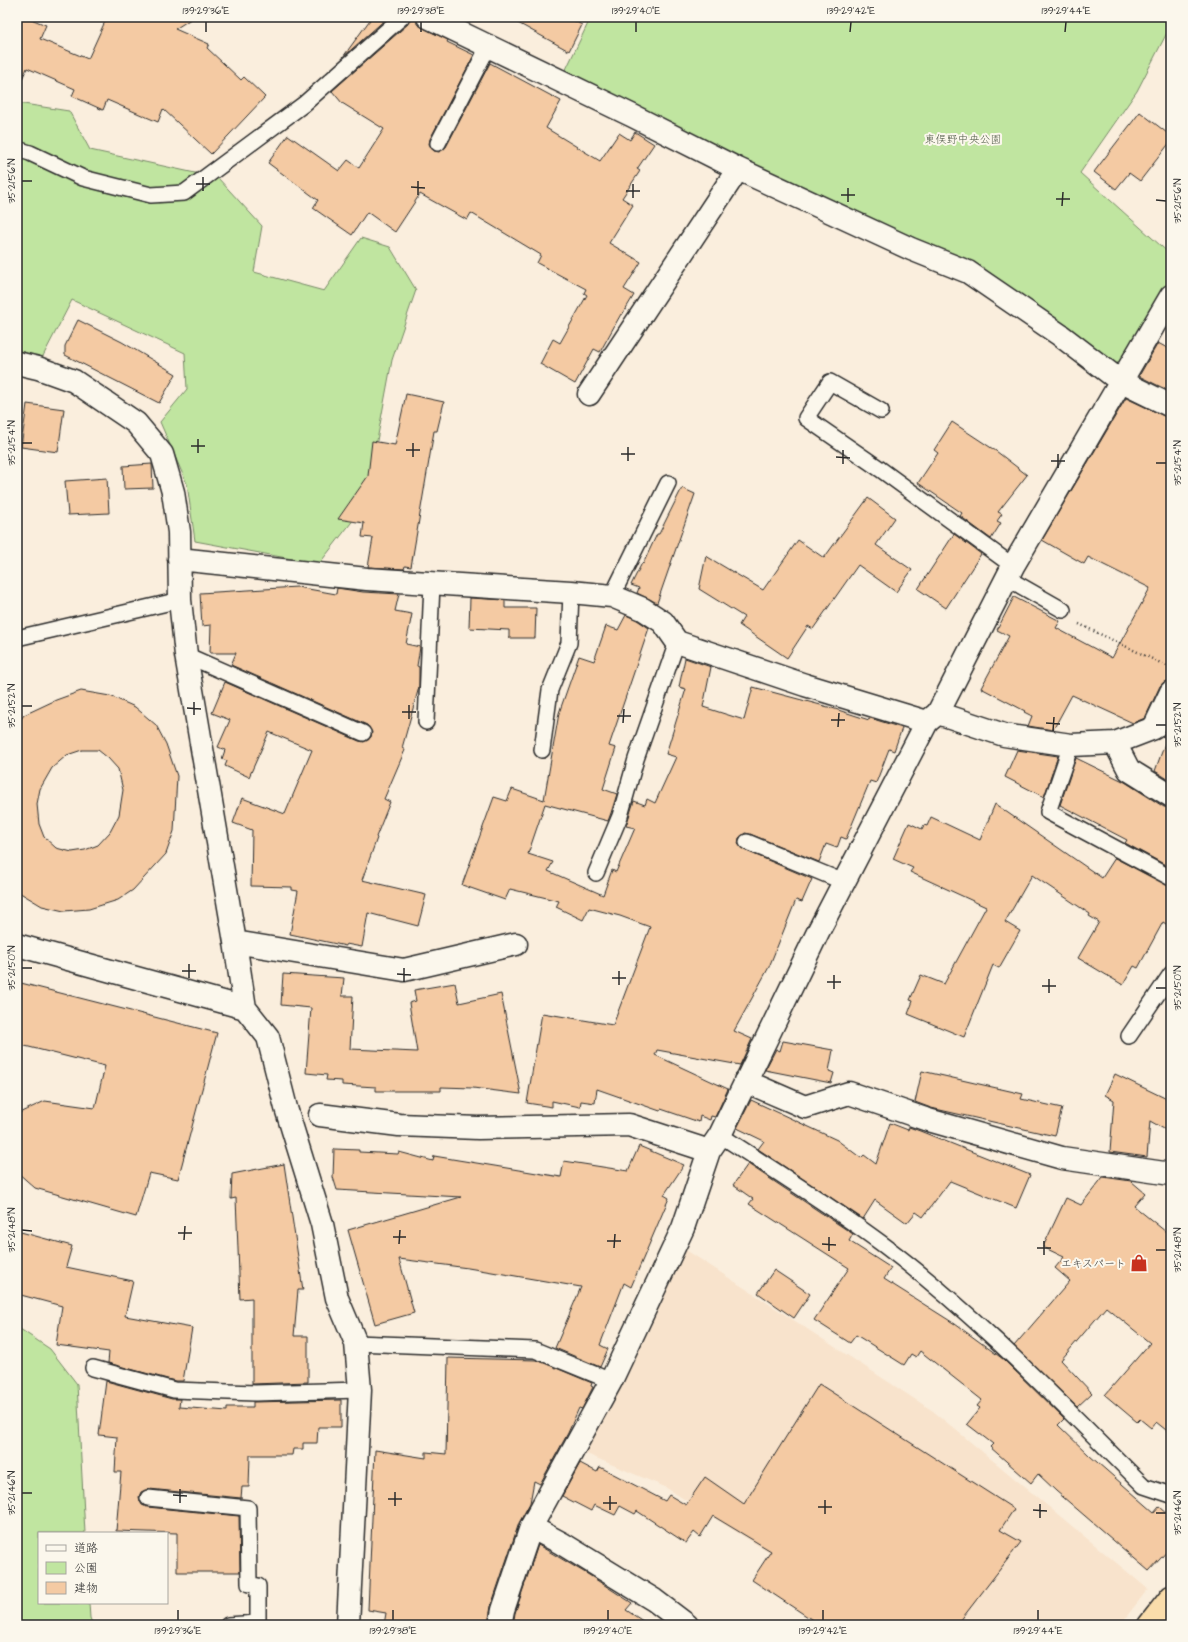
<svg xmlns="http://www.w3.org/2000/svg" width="1188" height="1642" font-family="'Architects Daughter','Klee One',sans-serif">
  <rect width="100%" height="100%" fill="#faeedd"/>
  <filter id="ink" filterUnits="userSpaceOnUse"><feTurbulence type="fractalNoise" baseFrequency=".025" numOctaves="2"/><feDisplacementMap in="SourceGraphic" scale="8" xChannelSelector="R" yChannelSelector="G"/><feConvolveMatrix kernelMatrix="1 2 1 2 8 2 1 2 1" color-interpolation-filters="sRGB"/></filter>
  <g filter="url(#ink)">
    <!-- built -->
    <path fill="#f8e3cc" d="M686 1250 933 1411 1148 1589 1120 1625H884L665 1487 582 1452 629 1372Z"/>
    <!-- green -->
    <path fill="#c0e5a0" stroke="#768866" d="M591 17H1171V25L1137 91 1080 173 1171 255V296L1120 381 1002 294 560 82Z
      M17 103 69 111 90 150 218 178 262 226 254 272 324 291 361 238 390 247 416 290 392 360 365 505 319 564 195 541 187 484 160 422 187 389 185 353 72 300 42 358 17 350Z
      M17 1327 50 1349 77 1384 85 1533H39V1603H89L90 1618 93 1625H17Z"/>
    <!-- building -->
    <path fill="#f4caa3" stroke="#2b2b2b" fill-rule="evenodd" d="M17 17H26L46 25 40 39 88 59 107 17H194L175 29 209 44 207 48 241 80 244 77 265 97 211 154 163 109 158 122 107 100 103 110 72 96 75 89 27 68 17 90Z
      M372 17H388L343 57Z
      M411 17H416L417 24 423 28 448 40 447 42 474 55 430 139 429 144 434 151 439 152 446 147 490 63 561 101 546 128 600 161 619 133 630 140 635 132 654 144 637 169 640 171 622 198 633 205 609 243 641 262 624 289 634 295 622 315 621 314 600 352 594 349 575 384 540 364 553 339 560 343 587 295 584 293 586 289 537 263 541 255 471 213 467 220 420 194 395 232 367 212 352 235 313 208 318 200 268 163 288 135 339 171 348 160 359 168 384 129 342 103 332 91 408 24Z
      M507 17H567L582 25 569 51Z
      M1140 112 1171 136V141L1140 181 1129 173 1116 189 1094 172Z
      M78 320 122 342 176 374 159 403 65 355V346Z
      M1158 343 1171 350V392L1139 376Z
      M406 394 444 402 437 431H434L411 567 405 566 404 569 368 567 373 538 362 537 364 523 338 519 368 476 372 441 395 445Z
      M1126 398 1166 417 1171 418V680L1164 682 1160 686 1145 718 1133 723 1072 695 1053 730 1028 726 1032 716 1024 712 1025 711 981 688 1009 636 997 630 1014 597 1060 621 1056 628 1112 658 1150 588 1088 557 1084 564 1042 540Z
      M27 404 64 409 58 452 21 447Z
      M952 422 996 451 1027 475 998 512 1002 514 997 521 1001 523 991 539 960 516 962 513 918 483 938 453 934 450Z
      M152 464 153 488 124 489 123 466Z
      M107 478 109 513 68 515 65 481Z
      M682 488 695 494 657 603 637 593 639 588 631 585 642 563 643 564 657 534H659Z
      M868 498 895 518 876 545 912 570 896 592 858 565 813 629 808 626 787 658 739 625 744 617 699 589 706 556 763 590 798 540 824 558Z
      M954 534 981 554 946 608 918 589Z
      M297 587 336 594 337 588 363 592 399 594 395 611 412 614 406 644 420 647 417 666 419 667V687L402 748 405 750 384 799 390 802 376 837 377 838 362 880 426 895 418 926 368 913 362 947 346 944V946L290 934 298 891 292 890V887L251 886 252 830 233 823 242 798 285 814 312 750 269 732 249 777 225 766 227 761 222 759 225 750 218 747 230 720 212 713 225 682 359 741 364 742 371 737 372 732 367 725 231 665 236 653H210L211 625 202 626 200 593Z
      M470 598 505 600V608H536L535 638H509V630L469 628Z
      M626 615 637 620 649 628 609 746 616 748 603 789 617 794 611 813 608 821 545 804 528 854 553 862 548 871 603 895 612 870 616 872 635 828 626 826 634 801 645 805 647 799 655 803 676 757 666 754 686 689 679 687 685 658 711 667 703 707 744 720 753 687 832 708 869 720 870 718 902 728 894 751 889 749 876 783 870 781 846 839 841 837 837 848 826 844 819 862 750 834 745 833 739 838 738 844 744 850 812 879 802 902 796 900 769 967 734 1031 752 1039 740 1065 657 1050 655 1055 728 1089 715 1117 711 1116 710 1120 700 1116 699 1122 661 1109 660 1111 597 1089 595 1103 581 1101 580 1107 552 1101V1107L527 1103 542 1013 613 1025 650 927 620 916 589 908 583 920 556 907 559 901 510 889 505 900 462 885 494 797 507 801 512 789 544 800 559 713 579 656 594 661 606 626 618 630Z
      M81 691 110 696 135 707 156 725 166 744 177 776 174 831 166 854 133 890 118 900 89 909 64 911 42 906 17 891V724L24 715 56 700ZM82 750H98L108 758 118 769 123 790 119 815 110 832 98 845 85 850 72 852 56 848 44 837 39 824 37 804 40 789 52 768 67 755Z
      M1171 721V781L1155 771 1167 738 1162 736 1165 733Z
      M1017 750 1058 756 1044 797 1005 777Z
      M1076 758 1125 782 1164 807 1171 808V868L1125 843 1127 840 1060 805Z
      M995 804 1102 878 1115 858 1171 887V927L1163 922 1138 968 1134 966 1123 985 1078 958 1099 922 1089 916 1090 914 1032 875 1005 922 1020 931 999 968 993 965 964 1037 908 1014 913 1001 910 1000 921 975 944 984 986 907 910 872 913 868 893 859 909 823 922 829 924 825 927 826 931 817 980 840Z
      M283 974 344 978 342 996H353L350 1049 417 1052 409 1003 416 1001 414 990 455 983 459 1003 501 994 521 1094 473 1088 441 1087V1091H376V1087L342 1085V1081L326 1080 327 1075 306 1073 311 1008 281 1005Z
      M17 982 217 1033 178 1179 149 1173 136 1217 35 1188 17 1172V1114L45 1101 95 1108 105 1066 17 1044Z
      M783 1041 833 1050 829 1071 834 1073 831 1083 765 1070 776 1049 780 1051Z
      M922 1071 1023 1094 1021 1099 1062 1108 1055 1136 931 1108 915 1102Z
      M1115 1074 1171 1101V1133L1150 1121 1147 1157 1110 1152 1114 1100 1105 1095Z
      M751 1100 837 1140 861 1158 864 1155 876 1164 890 1123 908 1130 909 1127 920 1131 1030 1175 1016 1208 950 1181 923 1217 916 1212 907 1223 875 1200 863 1219 758 1149 764 1141 737 1128Z
      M639 1146 684 1165 664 1195 669 1198 631 1287 624 1283 600 1345 608 1349 600 1367 555 1348 581 1287 468 1268 399 1259 414 1313 375 1324 348 1230 461 1197 337 1190 333 1177 334 1149 359 1150V1152L398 1154 399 1152 433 1161 434 1156 561 1177 564 1161 628 1171Z
      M284 1164 303 1290H298L294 1336H308V1382L252 1384V1298L240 1299 236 1198 231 1199 232 1174Z
      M748 1164 853 1234 849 1241 891 1268 884 1279 955 1324 1003 1359 1064 1419 1058 1425 1090 1456 1154 1512 1159 1506 1171 1517V1547L1149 1571 1056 1491 1038 1474 1031 1483 990 1447 993 1444 967 1424 980 1408 977 1406 982 1400 920 1351 916 1357 911 1354 904 1365 856 1335 850 1343 814 1320 849 1268 749 1204 753 1199 733 1185Z
      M1103 1177 1131 1181 1145 1193 1134 1206 1171 1236V1434L1156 1422 1151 1428 1140 1419 1137 1422 1105 1395 1150 1343 1106 1307 1061 1360 1092 1393 1077 1407 1014 1346 1070 1281 1055 1268 1064 1257 1043 1247 1066 1198 1081 1205Z
      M17 1231 72 1246 66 1267 133 1281 125 1316 192 1328 183 1381H175L108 1363 109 1352 56 1345 62 1306 17 1294Z
      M774 1270 810 1294 794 1318 758 1293Z
      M448 1358 537 1360 592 1383 591 1386 593 1387 582 1409 579 1408 568 1433 540 1484 534 1481 530 1503 519 1523 491 1606 488 1625H384L386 1613 368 1610 375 1450 426 1458V1452L446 1454Z
      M106 1381 172 1399H180L179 1407 227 1411V1407H253V1402L341 1400V1427H318L317 1443H303V1449H293L292 1455H250L249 1487H242L241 1498 149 1489 141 1492 139 1497 140 1501 142 1505 147 1507 239 1516 240 1572H177V1533L116 1531 121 1472H115L117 1437 99 1435Z
      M819 1384 1014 1509 1000 1530 1021 1542 957 1625H820L752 1580 771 1551 713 1516 700 1537 694 1532 686 1543 637 1511 635 1514 620 1506 615 1515 594 1505 591 1511 562 1496 580 1463 597 1472 600 1467 665 1501 669 1495 686 1505 705 1477 744 1504Z
      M538 1545 589 1575 632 1603 626 1610 649 1625H513L515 1613Z"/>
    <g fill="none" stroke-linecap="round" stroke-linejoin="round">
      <!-- lane casing -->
      <g stroke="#2b2b2b" stroke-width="18">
        <path id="lane" d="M438 143 488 47
          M17 149 30 153 83 178 151 195 184 193 304 104 402 17
          M881 411 830 382 806 418 880 469 1013 566
          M1007 578 1063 610
          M612 596 668 483
          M17 638 180 600
          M186 655 363 733
          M426 722 432 584
          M1071 745 1048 812 1171 878
          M542 750 550 690 569 643 571 592
          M747 842 844 882
          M596 873 620 816 636 759 677 642
          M1129 1036 1171 974
          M720 1135C775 1171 832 1206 885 1246 979 1317 1061 1404 1144 1486L1171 1495
          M356 1343 535 1350 611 1381
          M93 1368 174 1390 255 1393 360 1390
          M148 1498 248 1508 249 1584 258 1586V1625
          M228 1625 258 1623"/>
      </g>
      <!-- street casing -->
      <g stroke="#2b2b2b" stroke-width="25">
        <path id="street" d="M428 17 633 116 738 169 911 249 968 272 1060 335 1120 381 1171 406
          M17 363 38 368 74 381 136 423 162 454 173 492 179 532 180 600 186 655 235 942 245 1008 268 1037 286 1108 322 1224 337 1298 356 1343 360 1390 348 1625
          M589 394 738 169
          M179 559 367 579 571 592 612 596 643 609 663 622 677 642 805 685 927 722
          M938 713 1004 735 1071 745 1115 743 1154 728 1171 692
          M1115 743 1129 770 1171 796
          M235 942 404 970 516 944
          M17 945 245 1008
          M745 1081 805 1107 849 1093 925 1119 1062 1158 1171 1174
          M320 1115 399 1125 478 1128 629 1125 709 1151
          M531 1527 561 1543 654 1600 687 1625
          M500 1625 503 1610 531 1527 611 1381 683 1228 709 1151 720 1135 818 932 927 722 938 713 1013 566 1171 296"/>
      </g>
      <!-- highway casing -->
      <g stroke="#2b2b2b" stroke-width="25">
        <path id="highway" d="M1149 1625 1171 1597"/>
      </g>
      <!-- path -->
      <path stroke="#2b2b2b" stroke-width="2.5" stroke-dasharray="1 3" stroke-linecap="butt" d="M1079 624 1167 666"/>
      <!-- lane -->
      <use href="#lane" stroke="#fbf7ec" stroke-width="15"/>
      <!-- street -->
      <use href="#street" stroke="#fbf7ec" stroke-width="22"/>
      <!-- highway -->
      <use href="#highway" stroke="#faddab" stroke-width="22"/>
    </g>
  </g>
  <!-- ticks -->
  <path fill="none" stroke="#2b2b2b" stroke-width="1.5" d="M206 32V22M421 32V22M636 32V22M850 32 851 22M1065 32 1066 22M22 181H32M196 184H210M411 187 425 188M203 191V177M626 191H640M418 195V181M841 195H855M633 198V184M1056 199H1070M1156 200 1166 201M848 202V188M1062 206 1063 192M22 443H32M191 446H205M406 450H420M198 453V439M621 454H635M413 457V443M836 457 850 458M628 461V447M1051 461H1065M1156 463H1166M843 464V450M1058 468V454M22 706H32M187 708 201 709M402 712H416M194 715V702M617 716H631M409 719V705M831 720H845M623 723 624 709M1046 723 1060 724M1156 725H1166M838 727 839 713M1053 731 1054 717M22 968H32M182 971H196M397 974 411 975M189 978V964M612 978H626M404 982V968M827 982H841M619 985V971M1042 986H1056M1156 988H1166M834 989V975M1049 993V979M22 1230 32 1231M178 1233H192M393 1237H406M184 1240 185 1226M607 1241H621M399 1244 400 1230M822 1244 836 1245M614 1248 615 1234M1037 1248H1051M1156 1250H1166M829 1251V1237M1044 1255V1241M22 1493H32M173 1495 187 1496M388 1499H402M180 1503V1489M603 1503H617M395 1506V1492M818 1507H832M610 1510V1496M1033 1510 1047 1511M1156 1513H1166M825 1514V1500M1040 1518V1504M178 1620V1610M393 1620V1610M608 1620V1610M823 1620V1610M1038 1620V1610"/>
  <!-- icons -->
  <defs>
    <g id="shop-bare" transform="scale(1.38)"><path d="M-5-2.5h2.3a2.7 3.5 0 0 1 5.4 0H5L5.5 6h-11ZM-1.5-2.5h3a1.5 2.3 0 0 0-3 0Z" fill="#c8321e" stroke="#fbf7ec" stroke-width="2.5" paint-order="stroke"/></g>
  </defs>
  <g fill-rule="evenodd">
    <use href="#shop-bare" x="1139" y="1263"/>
  </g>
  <g text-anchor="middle" stroke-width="4" stroke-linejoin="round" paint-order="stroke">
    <!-- park labels -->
    <g font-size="11" fill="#505a48" stroke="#fbf7ec">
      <text x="963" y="143">東俣野中央公園</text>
    </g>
    <!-- poi labels -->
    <g font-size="11" fill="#2b2b2b" stroke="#fbf7ec" text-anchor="end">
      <text x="1126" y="1267">エキスパート</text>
    </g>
  </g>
  <!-- margin -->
  <rect width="1188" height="1642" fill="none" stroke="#fbf7ec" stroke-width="44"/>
  <!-- legend -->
  <rect x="38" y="1532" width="130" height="72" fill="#fbf7ec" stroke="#a8a59f"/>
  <rect x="46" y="1545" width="20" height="6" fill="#fbf7ec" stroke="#a8a59f"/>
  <text x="74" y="1552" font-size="12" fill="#2b2b2b">道路</text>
  <rect x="46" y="1562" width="20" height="12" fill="#c0e5a0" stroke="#a8a59f"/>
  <text x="74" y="1572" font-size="12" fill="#2b2b2b">公園</text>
  <rect x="46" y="1582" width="20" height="12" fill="#f4caa3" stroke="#a8a59f"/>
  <text x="74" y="1592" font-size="12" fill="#2b2b2b">建物</text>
  <rect x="22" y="22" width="1144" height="1598" fill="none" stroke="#2b2b2b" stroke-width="1.5"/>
  <g font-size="10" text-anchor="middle" fill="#2b2b2b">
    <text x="206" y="14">139°29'36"E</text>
    <text x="421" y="14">139°29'38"E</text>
    <text x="636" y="14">139°29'40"E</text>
    <text x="851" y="14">139°29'42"E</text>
    <text x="1066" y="14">139°29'44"E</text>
    <text transform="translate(11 181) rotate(-90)" y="4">35°21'56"N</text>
    <text transform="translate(1177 201) rotate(-90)" y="4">35°21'56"N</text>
    <text transform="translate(11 443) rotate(-90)" y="4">35°21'54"N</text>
    <text transform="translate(1177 463) rotate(-90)" y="4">35°21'54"N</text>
    <text transform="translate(11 706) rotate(-90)" y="4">35°21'52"N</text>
    <text transform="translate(1177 725) rotate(-90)" y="4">35°21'52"N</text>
    <text transform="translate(11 968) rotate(-90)" y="4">35°21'50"N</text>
    <text transform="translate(1177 988) rotate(-90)" y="4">35°21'50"N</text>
    <text transform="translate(11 1230) rotate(-90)" y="4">35°21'48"N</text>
    <text transform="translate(1177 1250) rotate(-90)" y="4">35°21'48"N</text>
    <text transform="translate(11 1493) rotate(-90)" y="4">35°21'46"N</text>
    <text transform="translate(1177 1513) rotate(-90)" y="4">35°21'46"N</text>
    <text x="178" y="1634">139°29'36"E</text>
    <text x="393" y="1634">139°29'38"E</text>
    <text x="608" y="1634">139°29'40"E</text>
    <text x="823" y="1634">139°29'42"E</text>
    <text x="1038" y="1634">139°29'44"E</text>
  </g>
</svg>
